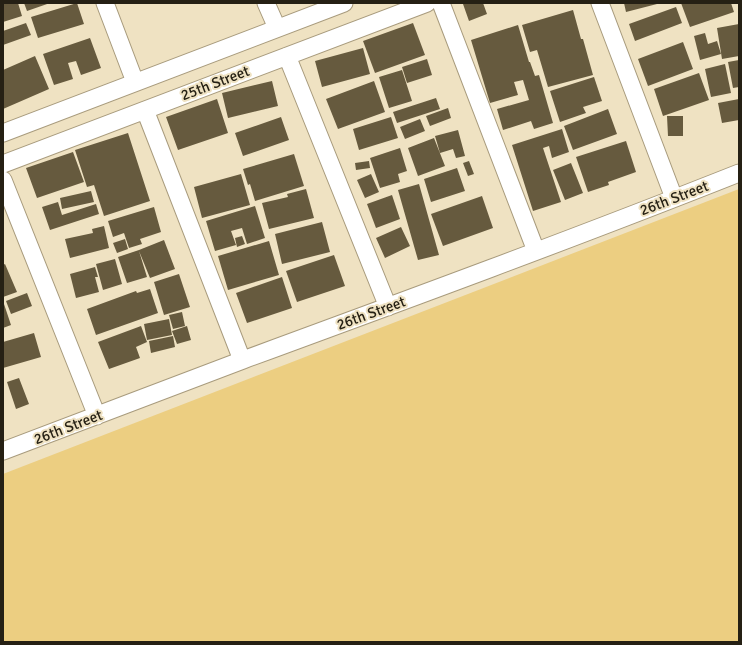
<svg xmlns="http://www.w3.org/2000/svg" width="742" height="645" font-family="Signika,sans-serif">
  <rect width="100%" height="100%" fill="#efe2c2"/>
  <!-- green -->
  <path fill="#ecce81" d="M739 189V642H3V474Z"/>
  <!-- building -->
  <path fill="#665a3e" d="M3 3H18L22 16 3 22Z
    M24 3H50L27 11Z
    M77 3 84 24 38 38 31 17Z
    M466 3H483L487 14 469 21 463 4Z
    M624 3H657V4L626 12Z
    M681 3H731L734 12 690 27Z
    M676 7 682 23 635 41 629 24Z
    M573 10 581 39H583L593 75 548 87 537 50 530 52 522 25Z
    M26 23 31 35 3 45V31Z
    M413 23 425 55 375 73 363 41Z
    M739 24V56L722 59 717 28Z
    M518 25 529 62H530L535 76 539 75 553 123 534 129 531 121 503 130 497 109 529 100 523 80 514 82 518 95 490 103 471 40Z
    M705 33 708 44 717 41 721 54 700 60 694 36Z
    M90 38 101 68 81 75 76 61 68 63 73 79 54 85 43 54Z
    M683 42 693 69 648 86 638 59Z
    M363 48 370 74 322 87 315 61Z
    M35 56 49 89 3 109V70Z
    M427 59 432 75 407 83 402 67Z
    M739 60V87L733 88 728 62Z
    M725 64 731 93 711 97 705 69Z
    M402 70 412 101 389 108 379 77Z
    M699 73 709 100 663 116 654 89Z
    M594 77 602 101 583 107 586 113 560 122 550 91Z
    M272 81 278 106 228 118 222 93Z
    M374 81 385 112 338 129 326 99Z
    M436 98 440 109 397 123 393 112Z
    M217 99 228 133 178 150 166 117Z
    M739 99V120L722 123 718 103Z
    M448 108 451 118 430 126 426 116Z
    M608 109 617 134 573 150 564 126Z
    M667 116H683V136H668Z
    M281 117 289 140 243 156 235 133Z
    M391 117 398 138 359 150 353 129Z
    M420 119 425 131 405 139 400 127Z
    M562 129 569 152 552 158 549 146 543 148 561 202 533 211 512 145Z
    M458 130 465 156 456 158 453 149 440 153 435 136Z
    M128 133 150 201 104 216 94 185 87 187 75 150Z
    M434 138 445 166 418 176 408 148Z
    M626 141 636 172 608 182 609 185 588 192 576 157Z
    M400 148 407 171 398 174 400 182 380 188 370 158Z
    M73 152 84 182 37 198 26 168Z
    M294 154 304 186 255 201 250 184 248 185 243 169Z
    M369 161 370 168 356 170 355 163Z
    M469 161 474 174 468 176 463 163Z
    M571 163 583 193 565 200 553 170Z
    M457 168 465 191 431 202 424 179Z
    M241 174 250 205 202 218 194 187Z
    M371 174 379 192 365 198 357 180Z
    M419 184 439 255 418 260 398 190Z
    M306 189 314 218 269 229 262 203 288 197 287 194Z
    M91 191 94 202 62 209 60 198Z
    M392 195 400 219 376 228 367 204Z
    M482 196 493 228 443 246 431 214Z
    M58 202 62 215 96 204 99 214 50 230 42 207Z
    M255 206 265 238 247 244 242 228 231 231 236 245 215 251 206 221Z
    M154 207 161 232 140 239 142 244 129 248 124 233 113 237 108 221Z
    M322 222 330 252 282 264 275 234Z
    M104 226 109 248 70 258 65 239 93 233 92 229Z
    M401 227 410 246 385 258 376 238Z
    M242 236 245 244 237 247 235 238Z
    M125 239 128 249 117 253 113 243Z
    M164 240 175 269 150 278 139 251 147 277 127 283 118 257 139 250Z
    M269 241 279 275 228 290 218 256Z
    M334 255 345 286 297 302 286 271Z
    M115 259 122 284 103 290 96 264Z
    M5 264 17 292 3 297V265Z
    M95 267 98 277H95L99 292 76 298 70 274Z
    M179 274 190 307 164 315 154 282Z
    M282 277 292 308 247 323 236 293Z
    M150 289 158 313 96 335 87 309 136 291 137 293Z
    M27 293 32 306 11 314 6 301Z
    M3 301 11 325 3 328Z
    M182 312 185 326 173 329 169 315Z
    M169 319 172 335 147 340 144 324Z
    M141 326 147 342 136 347 140 358 109 369 98 342Z
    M187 326 191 340 177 344 172 331Z
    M34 333 41 357 3 368V342Z
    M173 336 175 347 151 353 149 341Z
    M19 378 29 404 16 409 7 382Z"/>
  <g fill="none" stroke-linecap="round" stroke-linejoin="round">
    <!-- minor casing -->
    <g stroke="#a89b7d" stroke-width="19">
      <path id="minor" d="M105 3 135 82
        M266 3 277 28
        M441 3 536 251
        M600 3 674 198
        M287 56 388 307
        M145 110 242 360
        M3 133 344 3
        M3 164 427 3
        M3 180 97 416
        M3 451C83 421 163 390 243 360 409 299 575 238 739 173"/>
    </g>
    <!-- minor -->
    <use href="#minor" stroke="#fff" stroke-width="17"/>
  </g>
  <g text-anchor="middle" stroke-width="4" stroke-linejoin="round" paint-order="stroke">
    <!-- street labels -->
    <g font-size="15" fill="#252014" stroke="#efe2c2">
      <text transform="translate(215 83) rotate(-21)" y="5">25th Street</text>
      <text transform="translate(674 198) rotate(-21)" y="5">26th Street</text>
      <text transform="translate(371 313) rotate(-20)" y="5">26th Street</text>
      <text transform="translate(68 427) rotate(-21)" y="5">26th Street</text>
    </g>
  </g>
  <!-- border -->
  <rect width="742" height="645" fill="none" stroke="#252014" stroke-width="8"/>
</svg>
